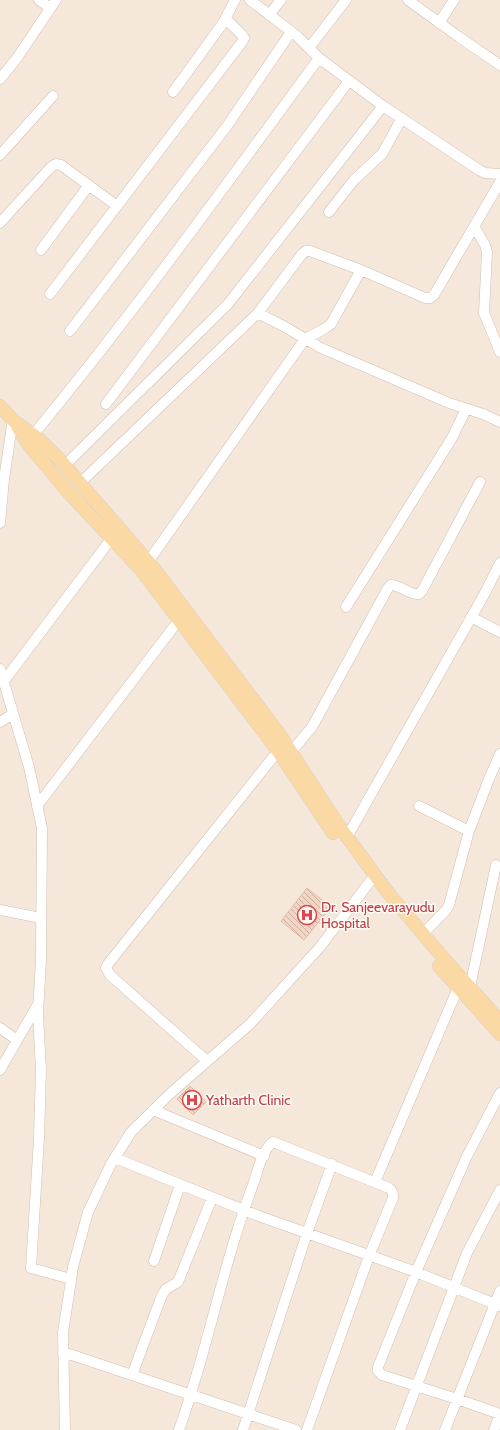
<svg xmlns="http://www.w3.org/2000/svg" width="500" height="1430" font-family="Cabin,sans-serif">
  <defs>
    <pattern id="building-back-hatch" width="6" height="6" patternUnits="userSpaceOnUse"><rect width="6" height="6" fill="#f3d5c3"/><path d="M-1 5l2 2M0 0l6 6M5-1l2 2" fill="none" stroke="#cab0a1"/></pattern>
  </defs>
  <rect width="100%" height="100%" fill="#fdf6ec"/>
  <!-- residential -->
  <path fill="#f5e8da" d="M0 0H500V1430H0Z"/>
  <!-- building -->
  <path fill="url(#building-back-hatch)" stroke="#e6bba3" d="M307 888 331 907 304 940 281 921Z
    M190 1086 206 1102 193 1115 177 1099Z"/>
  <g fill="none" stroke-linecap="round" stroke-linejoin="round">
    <!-- minor casing -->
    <g stroke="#d1beb0" stroke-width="11">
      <path id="minor" d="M39 0 50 8
        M250 0 297 36 319 58 383 106 479 170 485 173 500 174
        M408 0 459 37 500 65
        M269 15 281 0
        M439 23 454 0
        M309 48 346 0
        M0 79 17 58 56 0
        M173 92 223 23 235 0
        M0 155 53 96
        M329 212 354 180 382 154 402 118
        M0 223 51 167 56 164 61 165 117 206
        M474 226 485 245 487 252 484 313 500 352
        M41 250 89 185
        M50 294 242 42 244 38 242 35 226 19
        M258 313 285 327 321 348 449 403 483 414 500 422
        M70 331 227 126 291 32
        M106 404 349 81
        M33 435C133 314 225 186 319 58
        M65 465 228 304 383 106
        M80 483 258 313 302 254 306 251H310L361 270 425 298H430L434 295 500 182
        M0 523 4 479 13 419
        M148 562 305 339 324 329 331 324 361 270
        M346 607 452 438 466 409
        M471 617 500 632
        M0 669 29 767 42 828 41 958 38 1015 41 1070 39 1138 31 1268 71 1279
        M4 681 111 539
        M0 722 13 714
        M291 752 312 727 388 588 391 585C401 585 409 595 419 594L422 591 480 482
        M37 806 182 616
        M419 806 469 831
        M347 837 485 593 500 563
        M0 910 41 918
        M423 934 446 910 449 905 469 831 489 779 500 754
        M470 987 496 865
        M0 1028 17 1040
        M207 1061 110 975 106 968 108 964 278 751
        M0 1070 38 1004
        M500 1093 467 1156 416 1272 378 1367V1371L382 1375 457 1399 500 1414
        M153 1110 264 1156
        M115 1158 256 1215 416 1272 500 1306
        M375 1182 458 988
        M154 1261 180 1185
        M63 1352 296 1430
        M132 1375 162 1295 166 1289 178 1282 212 1198
        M65 1430 63 1333 73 1267 88 1212 111 1164 131 1132 173 1091 250 1024 320 947 375 875
        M179 1430C208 1349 223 1263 254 1182 258 1170 262 1150 273 1142L389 1188C393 1191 393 1194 393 1198L369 1256 307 1430
        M243 1430 307 1233 332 1164
        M400 1430 467 1253 500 1190
        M445 1430 500 1291
        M494 1430 500 1414"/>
    </g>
    <!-- major casing -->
    <g stroke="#dad1cd" stroke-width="14">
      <path id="major" d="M0 406 14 421 40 440 61 461 152 566 280 735 339 826 389 894 446 961 500 1021
        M18 427 28 444 69 493 142 571 278 751 333 833
        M439 966 500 1034"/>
    </g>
    <!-- minor -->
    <use href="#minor" stroke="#fff" stroke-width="10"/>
    <!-- major -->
    <use href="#major" stroke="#fbd9a5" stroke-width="13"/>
  </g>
  <!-- icons -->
  <defs>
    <g id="hospital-ring" transform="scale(1)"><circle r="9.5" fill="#fffaf3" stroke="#e0444e" stroke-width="1.5"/><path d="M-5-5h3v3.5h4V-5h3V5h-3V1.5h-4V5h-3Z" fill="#e0444e"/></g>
  </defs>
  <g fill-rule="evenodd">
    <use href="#hospital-ring" x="307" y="915"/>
    <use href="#hospital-ring" x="192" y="1100"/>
  </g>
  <g text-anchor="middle" stroke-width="3" stroke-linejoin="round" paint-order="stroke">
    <!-- health labels -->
    <g font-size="14" fill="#be3a42" stroke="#fffaf3" text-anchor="start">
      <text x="321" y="912">Dr. Sanjeevarayudu<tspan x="321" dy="16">Hospital</tspan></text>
      <text x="206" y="1105">Yatharth Clinic</text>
    </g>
  </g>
</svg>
